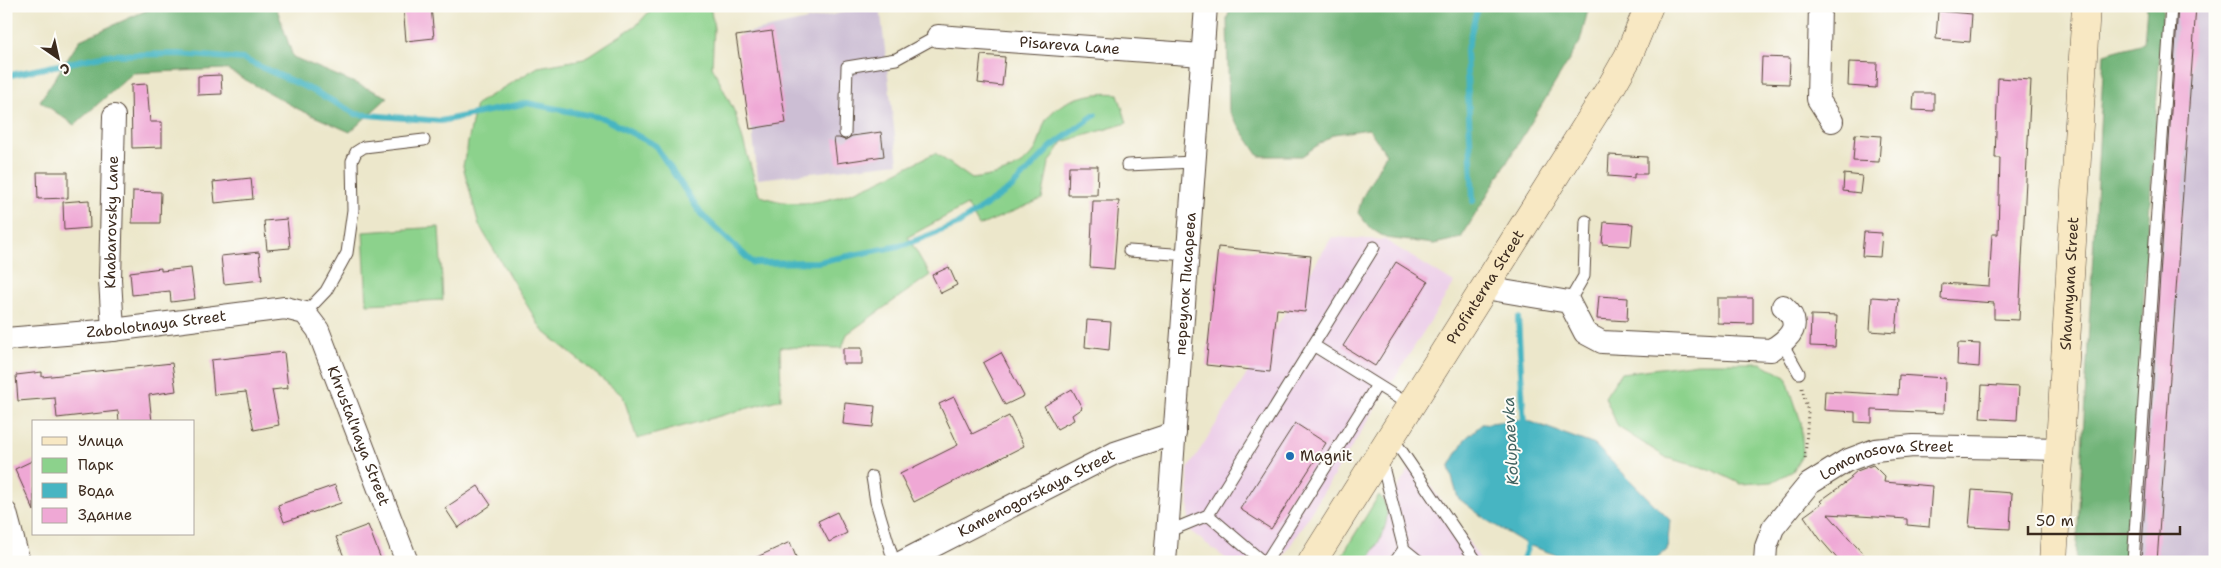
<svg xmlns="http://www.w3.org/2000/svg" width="2221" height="568" font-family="'Shantell Sans',sans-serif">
  <rect width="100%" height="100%" fill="#fdfcf7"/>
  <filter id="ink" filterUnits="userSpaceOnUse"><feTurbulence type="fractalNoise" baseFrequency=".02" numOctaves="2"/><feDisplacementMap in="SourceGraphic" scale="10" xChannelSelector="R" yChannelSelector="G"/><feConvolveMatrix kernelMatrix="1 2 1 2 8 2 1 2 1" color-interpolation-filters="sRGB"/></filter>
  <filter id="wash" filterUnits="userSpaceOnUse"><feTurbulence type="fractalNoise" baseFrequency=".0096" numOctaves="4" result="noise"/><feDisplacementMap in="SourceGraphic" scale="20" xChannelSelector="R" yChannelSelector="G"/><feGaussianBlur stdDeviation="1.12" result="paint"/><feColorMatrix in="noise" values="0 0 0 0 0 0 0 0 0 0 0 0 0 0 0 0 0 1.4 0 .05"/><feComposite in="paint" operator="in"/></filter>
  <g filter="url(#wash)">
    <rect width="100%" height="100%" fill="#ece7cb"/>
    <!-- built -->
    <path fill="#edd0e9" d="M1332 237 1385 240 1454 283 1280 562H1230L1189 530 1188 469Z
      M1414 461 1482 562H1352Z"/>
    <!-- industrial -->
    <path fill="#ccbed4" d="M874 6H880L898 163 758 179 741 34Z
      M2169 6H2215V562H2130Z"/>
    <!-- green -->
    <path fill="#8cd28c" stroke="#647e55" d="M654 6H710L714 28 712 66 735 113 759 195C819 221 882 178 935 153L972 179C993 176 1016 172 1031 155 1040 146 1040 135 1044 124 1055 99 1094 91 1118 94L1127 123 1063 142 1049 163 1042 199 979 226 967 205 908 237 930 275 847 334 842 348 780 347 781 399 637 439 623 396 542 330 479 225 463 166 476 104 538 67 584 59 638 24Z
      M439 227 443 300 367 304 363 232Z
      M1698 363H1761L1786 377 1801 422 1803 454 1793 471 1772 482 1741 484 1712 470 1667 458 1618 427 1605 397 1621 373Z
      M1379 495C1398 516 1378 542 1367 562H1338Z"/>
    <!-- forest -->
    <path fill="#71b478" stroke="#566f4b" d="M156 6H276L293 57 388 97 350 132 298 109 226 69 133 73 74 125 40 101 80 40Z
      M1231 6H1589L1580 42 1461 238 1434 244 1386 238 1370 228 1358 213 1362 198 1386 154 1369 129 1334 134 1302 156H1259L1229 111 1227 19Z
      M2147 6H2163L2126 562H2076L2104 54 2144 43Z"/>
    <!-- water -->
    <path fill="#47b5c2" stroke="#417070" d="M1523 419 1595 445 1670 520 1667 550 1653 562H1576L1528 545 1488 521 1458 498 1449 467 1465 439 1482 424Z"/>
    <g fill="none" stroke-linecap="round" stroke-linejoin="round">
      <!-- stream -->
      <path stroke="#47b5c2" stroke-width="6" d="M6 76 107 55 179 54 243 59 312 90 356 114 441 121 527 103 603 118 655 145 701 214 753 263 818 262 904 245 958 224 1011 188 1051 147 1095 115
        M1473 201 1466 52 1478 6
        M1518 318 1524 426
        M1522 562 1528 545V539"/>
    </g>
    <g id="blocks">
      <!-- building -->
      <path fill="#efa8d5" d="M403 6H431L434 38 406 41Z
        M2178 6H2196L2157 562H2141Z
        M1938 11 1972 14 1970 42 1936 39Z
        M772 31 786 123 750 129 736 36Z
        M981 55 1005 57 1002 86 978 83Z
        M1762 57 1790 58 1789 84 1761 83Z
        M1849 62 1877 63 1876 88 1848 86Z
        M221 75 222 94 198 95V76Z
        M1998 78 2031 80 2019 320 1994 319V303L1941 299 1942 283 1989 286 1992 234H1998L2000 158H1995Z
        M147 84 150 122H162V147L132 148 131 85Z
        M1914 93H1934V111L1913 110Z
        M881 132 884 156 837 163 834 138H839L845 140 852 136Z
        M1855 134 1881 136 1879 162 1853 161Z
        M1609 155 1647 157V174H1634V178L1608 176Z
        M1069 166H1098L1097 195H1068Z
        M37 172H68V198L38 199Z
        M1844 174 1862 176 1860 193 1843 191Z
        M251 178 253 199 215 203 213 182Z
        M133 191 161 192 160 223H132Z
        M89 200 90 228 64 230 63 202Z
        M1093 201H1119L1114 269 1090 267Z
        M287 219 290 248 267 250 264 221Z
        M1604 222 1633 224 1631 246 1602 244Z
        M1864 232 1882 233 1880 257 1862 256Z
        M1218 247 1311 256 1305 312 1277 309 1270 372 1206 365Z
        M259 252 262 280 224 284 221 256Z
        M1396 262 1428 282 1375 366 1343 346Z
        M949 267 957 285 941 293 932 275Z
        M161 268V271L191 268 195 299 171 302 170 291 132 295 130 272Z
        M1599 296 1628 298 1627 321 1597 319Z
        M1872 297 1899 299 1896 333 1870 331Z
        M1717 298H1753V324L1717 323Z
        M1811 315 1837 316 1835 347 1810 346Z
        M1087 320 1111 322 1109 350 1085 347Z
        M1958 343 1980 344 1979 367 1957 365Z
        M843 348H862V364H843Z
        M284 352 288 388 272 390 279 425 254 430 246 392 214 395 211 360Z
        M1001 353 1024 396 1005 405 983 363Z
        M172 363 176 391 149 395 152 422H119L118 411 57 418 55 398 18 401 16 375 42 372V377Z
        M1899 375 1945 378 1944 413 1872 410V423L1855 422V412L1824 410 1825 391 1898 395Z
        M1982 385 2019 387 2017 420 1980 418Z
        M1072 389 1082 408 1072 415 1074 420 1057 429 1044 406Z
        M954 397 972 434 1009 416 1024 446 914 502 900 474 958 445 939 404Z
        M845 403 875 406 873 427 843 424Z
        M1295 423 1326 443 1271 529 1240 509Z
        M34 460V511L15 469Z
        M1873 465 1885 477 1884 482 1932 486 1929 527 1907 525V519L1828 514 1870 562H1840L1820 539 1804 516 1822 503 1820 501 1852 478 1850 477 1857 471Z
        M335 485 341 503 284 522 278 505Z
        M478 486 491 505 458 528 445 508Z
        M1972 490 2012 493 2010 529 1969 527Z
        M837 512 847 533 829 542 818 521Z
        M368 525 382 562H346L336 537Z
        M790 542 798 562H746Z"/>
    </g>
  </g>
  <g filter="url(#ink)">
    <use href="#blocks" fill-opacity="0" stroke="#564638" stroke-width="1"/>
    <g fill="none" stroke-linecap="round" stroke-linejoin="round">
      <!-- lane casing -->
      <g stroke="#564638" stroke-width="13">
        <path id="lane" d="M845 133 847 67 896 59 938 36
          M1127 165 1194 162
          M1129 251 1188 255
          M1569 302 1584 276 1586 221
          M305 313 326 291 347 253 353 210 352 161 356 152 364 147 424 140
          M1782 343 1799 373
          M1313 345 1411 406
          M1392 437 1477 562
          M1381 459 1404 549 1395 562
          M872 477 876 502 894 562
          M1208 515 1374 247
          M1167 532 1208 515 1263 562
          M1404 549 1420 562
          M1266 562 1377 385
          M2133 562 2171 6"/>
      </g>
      <!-- street casing -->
      <g stroke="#564638" stroke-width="24">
        <g id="street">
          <path d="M1820 6 1818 99 1832 121"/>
          <path id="s1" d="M938 36 1202 55"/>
          <path d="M1485 288 1569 302 1585 333 1602 342 1771 350C1791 338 1804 324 1783 306"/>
          <path id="s2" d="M113 330 110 279 114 116"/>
          <path id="s3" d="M6 339 113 330 285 308 305 313 318 330 407 562"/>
          <path d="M6 513 19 562"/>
          <path id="s4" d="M902 562 1115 453 1175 433"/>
          <path id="s5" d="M1165 562 1206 6"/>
          <path id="s6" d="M1765 562 1766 547 1773 528 1809 484 1846 461 1875 450 1913 446 2060 449"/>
        </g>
      </g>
      <!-- secondary casing -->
      <g stroke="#564638" stroke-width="29">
        <g id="secondary">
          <path id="s7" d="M1312 562 1611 87 1628 57 1649 6"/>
          <path id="s8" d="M2053 562 2086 6"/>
        </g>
      </g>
      <!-- path -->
      <path stroke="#564638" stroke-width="3" stroke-dasharray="1 4" stroke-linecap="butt" d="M1802 388 1808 412 1805 461"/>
      <!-- lane -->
      <use href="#lane" stroke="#fff" stroke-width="11"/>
      <!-- street -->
      <use href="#street" stroke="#fff" stroke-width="22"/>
      <!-- secondary -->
      <use href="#secondary" stroke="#f8e8c3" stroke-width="28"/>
    </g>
  </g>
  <!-- markers -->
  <circle fill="#1f6fb2" stroke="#fdfcf7" stroke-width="2" cx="1290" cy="456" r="5"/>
  <g text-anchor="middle" stroke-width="4" stroke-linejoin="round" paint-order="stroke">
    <!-- street labels -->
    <g font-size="15" fill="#3b2a1e" stroke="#fdfcf7">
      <text dy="5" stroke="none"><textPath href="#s1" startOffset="132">Pisareva Lane</textPath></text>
      <text dy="5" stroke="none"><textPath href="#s2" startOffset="108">Khabarovsky Lane</textPath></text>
      <text dy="5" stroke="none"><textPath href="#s5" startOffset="279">переулок Писарева</textPath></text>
      <text dy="5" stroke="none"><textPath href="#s8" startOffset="279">Shaumyana Street</textPath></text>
      <text dy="5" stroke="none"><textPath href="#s7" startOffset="325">Profinterna Street</textPath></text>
      <text dy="5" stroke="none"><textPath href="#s3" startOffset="151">Zabolotnaya Street</textPath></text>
      <text dy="5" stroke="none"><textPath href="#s3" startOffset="436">Khrustal'naya Street</textPath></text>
      <text dy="5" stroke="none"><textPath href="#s6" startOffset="176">Lomonosova Street</textPath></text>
      <text dy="5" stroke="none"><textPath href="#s4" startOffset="151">Kamenogorskaya Street</textPath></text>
    </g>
    <!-- poi labels -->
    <g font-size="15" fill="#3b2a1e" stroke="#fdfcf7" text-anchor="start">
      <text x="1300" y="461">Magnit</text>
    </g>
    <!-- water labels -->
    <g font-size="16" font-style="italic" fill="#406260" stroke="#fdfcf7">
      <text transform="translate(1510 441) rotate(-93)" y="6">Kolupaevka</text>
    </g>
  </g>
  <!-- margin -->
  <rect width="2221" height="568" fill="none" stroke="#fdfcf7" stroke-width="25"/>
  <!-- legend -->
  <rect x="32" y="420" width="162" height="115" fill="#fdfcf7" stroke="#afa8a0"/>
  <rect x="42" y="437" width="25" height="8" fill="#f8e8c3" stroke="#afa8a0"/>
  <text x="78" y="446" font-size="15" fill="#3b2a1e">Улица</text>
  <rect x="42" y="458" width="25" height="15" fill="#8cd28c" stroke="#afa8a0"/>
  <text x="78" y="470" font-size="15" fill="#3b2a1e">Парк</text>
  <rect x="42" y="483" width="25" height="15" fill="#47b5c2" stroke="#afa8a0"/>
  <text x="78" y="496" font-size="15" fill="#3b2a1e">Вода</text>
  <rect x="42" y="508" width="25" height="15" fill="#efa8d5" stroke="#afa8a0"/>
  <text x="78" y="520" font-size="15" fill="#3b2a1e">Здание</text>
  <!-- north arrow -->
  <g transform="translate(58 58) rotate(146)" stroke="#fdfcf7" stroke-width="4" paint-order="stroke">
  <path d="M0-4L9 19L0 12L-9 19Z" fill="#3b2a1e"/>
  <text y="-8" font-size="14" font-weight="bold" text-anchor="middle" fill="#3b2a1e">С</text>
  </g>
  <!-- scale -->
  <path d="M2028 526v8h152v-8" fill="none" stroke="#3b2a1e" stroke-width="2.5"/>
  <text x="2036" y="526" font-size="15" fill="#3b2a1e" stroke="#fdfcf7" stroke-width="4" paint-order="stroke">50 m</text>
</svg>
